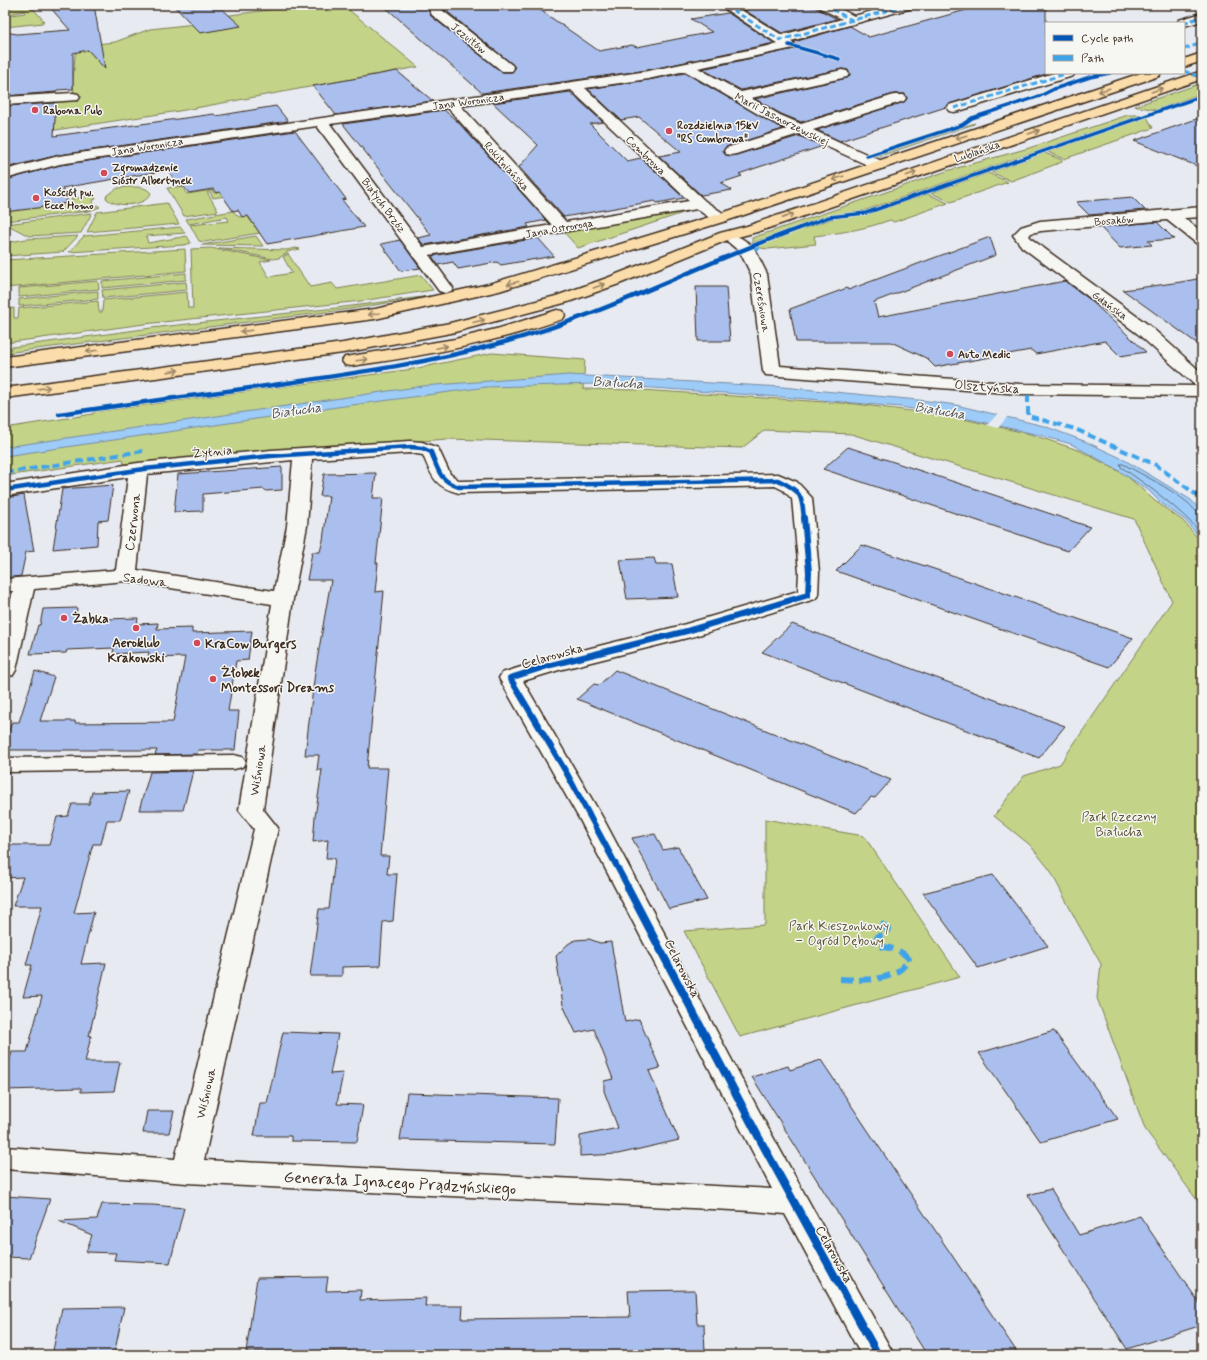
<svg xmlns="http://www.w3.org/2000/svg" width="1207" height="1360" font-family="Mynerve,sans-serif">
  <rect width="100%" height="100%" fill="#e7ebf1"/>
  <filter id="ink" filterUnits="userSpaceOnUse"><feTurbulence type="fractalNoise" baseFrequency=".025" numOctaves="2"/><feDisplacementMap in="SourceGraphic" scale="8" xChannelSelector="R" yChannelSelector="G"/><feConvolveMatrix kernelMatrix="1 2 1 2 8 2 1 2 1" color-interpolation-filters="sRGB"/></filter>
  <g filter="url(#ink)">
    <!-- green -->
    <path fill="#c3d388" stroke="#7f7e53" d="M5 5H30L44 21H42L43 23 5 27V16L25 13 24 11 5 15Z
      M343 5 418 67 179 111 17 136 20 104 74 100 73 80 76 46 115 42 150 29 195 24 223 16 291 7Z
      M1202 83V93L1156 110 1135 106Z
      M1128 115H1141L863 211 826 216 752 243V238L950 170 1029 148Z
      M1147 117 1153 128 1064 159 1048 152Z
      M975 123 974 124 874 158 871 157Z
      M1045 153 1062 160V162L1011 181 991 172Z
      M988 173 1008 182 951 202 931 193Z
      M128 187C137 187 145 186 151 193 146 207 115 208 106 198L107 195 118 188Z
      M176 187H182L187 194 212 190 214 193 248 187 251 192 213 198 210 192H207L218 211 184 216 167 188Z
      M928 194 948 203 894 222 890 220C866 229 840 233 814 236L816 244 768 249 754 247 831 219 868 214Z
      M94 195 96 199 93 200 94 205 88 209 75 208 71 199Z
      M67 199C69 201 70 206 72 208 78 214 93 210 97 205L100 207 89 211 5 221V211L59 205 67 203 66 200Z
      M167 203 179 224 87 232 97 212Z
      M692 210 578 248 563 231Z
      M233 211 239 217 247 216 260 233 204 242 199 241 190 225 229 221 227 217 189 224 186 219Z
      M92 213 81 233 29 236 6 224Z
      M181 227 185 233 146 236 148 243 187 236 191 243 184 245 69 252 84 236Z
      M78 236 63 252 5 256V243L26 239Z
      M256 236 263 246 201 245Z
      M211 248 271 260 260 262 269 277 292 273 283 257 288 254 310 287 332 283 337 289 421 275 433 290 361 301 144 324 5 343V309L14 308V318H18L19 308 98 301 99 312H102L103 300 187 292 188 308H193L191 249Z
      M219 248 286 250 296 248 300 249 287 252V253L279 258 273 259Z
      M185 249 186 271 5 288V260Z
      M186 273V280L102 288V281Z
      M98 281 99 289 19 297V288Z
      M186 282 187 290 103 298 102 290Z
      M98 291V299L19 306V299Z
      M430 296 350 309 5 353V348L151 328 336 308Z
      M492 353 585 360 583 389 641 390 856 404 950 416 1030 434 1081 451 1126 475 1155 501 1183 521 1202 543V1207L1145 1129 1097 998 1101 964 1077 922 1050 870 1030 845 994 816 1024 776 1060 764 1172 601 1134 519 851 434 765 430 742 448 447 439 124 464 123 459 5 476V428L93 414 94 412 413 369Z
      M765 819 864 836 960 977 740 1037 684 931 765 925Z"/>
    <!-- water -->
    <path fill="#9eccf9" stroke="#768ba1" d="M569 375 783 387 928 401 956 405 1044 426 1084 441 1121 458 1155 478 1191 500 1202 512V540L1185 520 1161 503 1148 490 1113 467 1071 444 1039 435 951 415 900 407 809 399 596 384 487 387 337 407 5 456V447L423 386Z"/>
    <!-- pier -->
    <path fill="#e7ebf1" d="M998 414 1008 416 998 428 987 425Z"/>
    <g fill="none" stroke-linecap="round" stroke-linejoin="round">
      <!-- shore -->
      <path stroke="#636b76" stroke-width="1" d="M1202 514C1195 513 1193 507 1188 503 1168 487 1145 476 1123 464H1120L1121 467C1150 487 1179 508 1202 534"/>
    </g>
    <!-- building -->
    <path fill="#aabfed" stroke="#3b2a1e" d="M48 5H94L105 69 88 50 73 53V89L57 90 56 92 5 96V32L17 34 70 30Z
      M173 5H218L241 26 200 33Z
      M383 5H428V10L431 16 502 72H512L515 67 444 9V5H533L599 51 632 45 637 47 712 32 691 19 728 13 774 43 648 70 482 93Z
      M772 5H808L811 7H814L837 19 782 33 744 10Z
      M984 5H1046V74L949 104 946 107 840 141 817 130 904 102 907 99 905 94H894L801 122 781 114 755 99 847 78 850 75 848 70 842 69 741 90 702 69 794 49 796 45 794 42 850 26 869 37Z
      M397 71 433 101 336 115 313 86Z
      M685 73 783 129 726 147 723 152 726 155H736L799 136 823 146 756 168 739 174 742 176 721 183 732 190 701 195 659 156 681 152 639 117 621 120 588 89 648 80Z
      M570 92 603 122 590 124 627 161 641 158 684 198 657 203 655 201 564 217 519 167 538 145 493 103Z
      M56 103 54 136 214 114 216 116 276 106 288 121 59 155 5 168V106Z
      M444 110 457 121 546 220 527 224 529 227 424 245 418 238 431 235 343 124Z
      M1202 117V168L1134 141Z
      M295 131 346 199 342 200 364 227 267 244 248 216 242 217 238 210 233 211 220 192 216 193 213 189 189 193 183 186 179 187 168 170 62 188 67 199 66 200 67 203 37 208 5 212V180L60 165Z
      M1132 197 1145 210 1089 215 1076 202Z
      M1157 222 1174 239 1148 241 1152 245 1120 248 1100 227Z
      M990 237 996 255 874 302 878 317 1065 281 1088 298 1146 352 1120 356 1105 341 1036 354 1031 350 935 367 926 358 891 342H796L790 309 847 288 848 290Z
      M538 238 554 256 501 265 497 262 458 269 453 262 438 265 432 256Z
      M400 240 420 268 401 271 381 244Z
      M1202 278V347L1123 290 1181 282Z
      M696 287H726L730 341H698Z
      M848 447 985 492 1090 527 1068 551 823 469Z
      M282 467V490L266 491 264 489 203 494V511L174 512 178 474Z
      M376 473 373 498H383L376 563H378L375 592 384 591 367 768H388L380 856H389L387 874H397L393 921 383 922 380 966 342 967V976H310L319 909H329L335 858H326L328 840 313 842 315 817 322 770H317L319 755H305L315 672 331 580H307L312 552H320L323 540 329 496H320L324 474Z
      M113 485 108 520 98 521 97 545 53 549 62 489Z
      M24 495 34 551 26 552 21 576 5 578V498Z
      M862 545 940 571 1133 638 1109 667 836 571Z
      M654 558 656 564H672L678 597 627 599 620 560Z
      M77 608 75 620 138 618 137 624 158 623 157 629 192 628V633L252 631 248 660 236 661 228 711H239L235 750H198L197 754 155 755 157 750H5V741L12 722H19L35 671 54 677 40 721H75V723L173 722 185 657 148 658 149 652 113 654 114 648 67 650 66 653 30 654 38 625H40L43 609Z
      M792 624 1065 726 1039 758 762 652Z
      M615 670 773 733 891 780 875 798 871 797 856 813 577 699 594 684 599 685Z
      M193 771 183 810H139L150 772Z
      M129 791 120 820H107L101 844H93L74 913 94 912 81 964 106 963 89 1036H91L85 1062H120L114 1091 81 1092V1088L5 1090V1075L12 1052H27L42 996 23 997 32 965H26L42 906H13L23 877 5 878V845H49L57 817 68 816 72 804H89L92 792Z
      M655 834 663 850 678 847 707 900 669 909 632 838Z
      M993 875 1048 946 978 968 923 893Z
      M589 939 600 943 611 942 625 1022 639 1019 660 1068 649 1071 679 1140 618 1154 580 1156V1136L618 1128 604 1091V1081L613 1079 594 1029 576 1033 563 1005 556 956 568 944 575 940Z
      M1054 1031 1118 1119 1041 1142 979 1053Z
      M283 1032 338 1034 330 1074 343 1073 337 1104 363 1105 357 1142 291 1141V1136H254L260 1103H267Z
      M821 1060 869 1132 1019 1355H927L752 1077 788 1066 790 1070Z
      M407 1093 558 1098 555 1144 400 1140Z
      M147 1111H174L169 1133H143Z
      M1051 1189 1079 1235 1140 1216 1202 1307V1325L1127 1349 1028 1195Z
      M5 1196 50 1199 29 1258 5 1257Z
      M102 1204 153 1205 184 1208 170 1263 114 1260 116 1253 86 1252 92 1235 59 1221 97 1219Z
      M328 1277 326 1291 361 1290 360 1300 426 1298 425 1306H463L462 1319 630 1317 628 1291 695 1290 697 1324H704L705 1355H350L351 1351 246 1352 257 1278Z
      M124 1307 114 1355H52L62 1308Z"/>
    <g fill="none" stroke-linecap="round" stroke-linejoin="round">
      <!-- minor casing -->
      <g stroke="#3b2a1e" stroke-width="3">
        <path id="minor" d="M430 5H442V10L512 65 514 68 512 71H502L432 15 429 9Z
          M719 5H733L782 35 842 19 820 8 818 5H833L854 16 894 5H914L912 8 791 41 795 45 794 48 698 68 741 92 842 70 847 71 849 74 847 77 751 98 780 115 801 124 894 95H904L906 98 904 101 813 130 884 162 886 165 884 168 879 169 874 168 799 134 736 154 731 155 726 154 724 151 726 148 787 129 770 121 685 71 648 79 585 88 705 201 726 215 729 218 726 221C715 224 706 215 697 209L429 255 453 288 451 291 445 293 439 291 317 126 60 164 5 179V170L59 156 648 71 778 44ZM571 90 689 201 566 222 461 106ZM448 108 552 225 423 247 330 124Z
          M1202 13V21L1184 26V23H1177L1179 20Z
          M1054 73H1075L1073 76 959 111 954 112 949 111 947 108 949 105Z
          M73 93 78 94 80 97 78 100 5 105V97Z
          M1202 207V217L1184 218 1202 232V245L1196 243 1167 220 1041 231 1031 233 1029 236 1034 241 1150 326 1202 373V396L1020 394 766 375 763 371 751 274 740 252 727 241 729 238 735 236 741 238 753 246 767 274 780 366 1020 384 1196 386 1138 334 1022 247 1013 235 1021 227 1040 221Z
          M410 441 422 442 438 448 450 474 460 481 778 474 797 482 812 498 819 572 818 595 815 599 695 636 559 670 523 681 604 820 768 1128 894 1355H861L785 1214 752 1211 187 1183 5 1169V1147L175 1159 254 829 239 810 272 604 126 581 34 589 16 670 13 675 5 677V624L13 591H5V579L116 570 128 477 5 496V484L138 463 271 450ZM410 453 423 455C432 477 435 487 459 493L775 486 783 490 792 499 799 572 798 591 679 626 543 660 502 673 499 678 580 820 772 1189 204 1160 278 828 263 809 293 599 307 526 312 459ZM293 460 287 526 274 591 137 570 147 474Z
          M234 755 242 757 246 762 242 767 234 769 5 772V758Z"/>
      </g>
      <!-- major casing -->
      <g stroke="#3b2a1e" stroke-width="3">
        <path id="major" d="M1202 53V61L1184 67V59Z
          M1202 71V79L757 232 730 239 619 284 568 302 451 333 343 353 5 398V388L343 343 450 323 556 296 607 278 720 233 747 226Z
          M1141 73H1161L1159 76 726 221 499 291 375 319 5 367V357L375 309 489 284 716 215Z
          M557 310 563 311 565 315 563 319C494 343 423 356 351 366L345 365 342 361 345 357 351 356 455 339 500 328Z"/>
      </g>
      <!-- minor -->
      <use href="#minor" fill="#f6f6f2" fill-rule="evenodd"/>
      <!-- major -->
      <use href="#major" fill="#fbddab" fill-rule="evenodd"/>
      <!-- quiet-far2 -->
      <path stroke="#3fa3ea" stroke-width="3" stroke-dasharray="6 3" stroke-linecap="butt" d="M725 5 780 40 908 5
        M824 5 852 20
        M1183 23 1202 17
        M1184 49 1202 43
        M1184 71 1202 78
        M954 108 1068 73"/>
      <!-- quiet-far1 -->
      <path stroke="#3fa3ea" stroke-width="4" stroke-dasharray="8 4" stroke-linecap="butt" d="M754 244 760 253
        M1028 395V416L1075 429 1156 465 1202 499
        M5 473 143 451"/>
      <!-- quiet -->
      <path stroke="#3fa3ea" stroke-width="6" stroke-dasharray="13 6" stroke-linecap="butt" d="M840 979C864 980 896 983 909 959 901 949 890 948 878 946L875 942 878 936 886 935 888 929 877 921"/>
      <!-- cycleway-far3 casing -->
      <g stroke="#f6f6f2" stroke-width="5">
        <path id="cycleway-far3" d="M789 45 839 59
          M867 156 962 125 972 118 1040 96 1054 89 1090 77 1110 73
          M797 229 829 217 866 213 1202 96"/>
      </g>
      <!-- cycleway-far2 casing -->
      <g stroke="#f6f6f2" stroke-width="6">
        <path id="cycleway-far2" d="M59 414C130 404 202 394 273 385 349 374 424 364 497 344 602 317 698 264 800 228
          M5 490 144 469 271 456 410 447 422 448 431 452C438 469 439 481 459 487L778 480C801 491 802 495 804 519"/>
      </g>
      <!-- cycleway-far1 casing -->
      <g stroke="#f6f6f2" stroke-width="8">
        <path id="cycleway-far1" d="M629 889 566 772 510 678 551 665 687 631 808 595 809 572 804 518"/>
      </g>
      <!-- cycleway casing -->
      <g stroke="#f6f6f2" stroke-width="10">
        <path id="cycleway" d="M628 888 758 1136 878 1355"/>
      </g>
      <!-- cycleway-far3 -->
      <use href="#cycleway-far3" stroke="#0057b8" stroke-width="3.5"/>
      <!-- cycleway-far2 -->
      <use href="#cycleway-far2" stroke="#0057b8" stroke-width="4.5"/>
      <!-- cycleway-far1 -->
      <use href="#cycleway-far1" stroke="#0057b8" stroke-width="6"/>
      <!-- cycleway -->
      <use href="#cycleway" stroke="#0057b8" stroke-width="8"/>
    </g>
    <!-- one-way arrows -->
    <defs><path id="oneway-shaft" d="M-6 0H5M1.5-3L5.5 0L1.5 3" fill="none" stroke-width="1.6" stroke-linecap="round" stroke-linejoin="round"/></defs>
    <g stroke="#9b8464">
      <use href="#oneway-shaft" transform="translate(1104 90) rotate(162)"/>
      <use href="#oneway-shaft" transform="translate(1157 90) rotate(-19)"/>
      <use href="#oneway-shaft" transform="translate(1034 132) rotate(-19)"/>
      <use href="#oneway-shaft" transform="translate(961 137) rotate(162)"/>
      <use href="#oneway-shaft" transform="translate(911 174) rotate(-19)"/>
      <use href="#oneway-shaft" transform="translate(838 178) rotate(162)"/>
      <use href="#oneway-shaft" transform="translate(788 216) rotate(-20)"/>
      <use href="#oneway-shaft" transform="translate(513 283) rotate(165)"/>
      <use href="#oneway-shaft" transform="translate(599 286) rotate(-20)"/>
      <use href="#oneway-shaft" transform="translate(374 314) rotate(171)"/>
      <use href="#oneway-shaft" transform="translate(479 321) rotate(-14)"/>
      <use href="#oneway-shaft" transform="translate(246 331) rotate(173)"/>
      <use href="#oneway-shaft" transform="translate(442 347) rotate(-12)"/>
      <use href="#oneway-shaft" transform="translate(92 351) rotate(173)"/>
      <use href="#oneway-shaft" transform="translate(362 360) rotate(-7)"/>
      <use href="#oneway-shaft" transform="translate(173 371) rotate(-8)"/>
      <use href="#oneway-shaft" transform="translate(44 388) rotate(-8)"/>
    </g>
  </g>
  <!-- markers -->
  <g fill="#d1495b" stroke="#f6f6f2" stroke-width="1.5">
    <circle cx="35" cy="110" r="4"/>
    <circle cx="669" cy="131" r="4"/>
    <circle cx="104" cy="173" r="4"/>
    <circle cx="36" cy="198" r="4"/>
    <circle cx="950" cy="354" r="4"/>
    <circle cx="64" cy="618" r="4"/>
    <circle cx="136" cy="628" r="4"/>
    <circle cx="197" cy="643" r="4"/>
    <circle cx="213" cy="679" r="4"/>
  </g>
  <g text-anchor="middle" stroke-width="3" stroke-linejoin="round" paint-order="stroke">
    <!-- far-street labels -->
    <g font-size="11" fill="#3b2a1e" stroke="#f6f6f2">
      <text transform="translate(469 38) rotate(39)" y="4">Jezuitów</text>
      <text transform="translate(468 101) rotate(-8)" y="4">Jana Woronicza</text>
      <text transform="translate(782 119) rotate(27)" y="4">Marii Jasnorzewskiej</text>
      <text transform="translate(147 146) rotate(-9)" y="4">Jana Woronicza</text>
      <text transform="translate(977 151) rotate(-19)" y="4">Lublańska</text>
      <text transform="translate(646 155) rotate(44)" y="4">Combrowa</text>
      <text transform="translate(507 166) rotate(48)" y="4">Rokitniańska</text>
      <text transform="translate(384 205) rotate(53)" y="4">Białych Brzóz</text>
      <text transform="translate(1114 220) rotate(-5)" y="4">Bosaków</text>
      <text transform="translate(559 228) rotate(-10)" y="4">Jana Ostroroga</text>
      <text transform="translate(762 302) rotate(81)" y="4">Czereśniowa</text>
      <text transform="translate(1110 305) rotate(36)" y="4">Gdańska</text>
    </g>
    <!-- far-poi labels -->
    <g font-size="11" font-weight="bold" fill="#3b2a1e" stroke="#f6f6f2" text-anchor="start">
      <text x="43" y="114">Rabona Pub</text>
      <text x="677" y="129">Rozdzielnia 15kV<tspan x="677" dy="13">"RS Combrowa"</tspan></text>
      <text x="112" y="171">Zgromadzenie<tspan x="112" dy="13">Sióstr Albertynek</tspan></text>
      <text x="44" y="196">Kościół pw.<tspan x="44" dy="13">Ecce Homo</tspan></text>
      <text x="958" y="358">Auto Medic</text>
    </g>
    <!-- street labels -->
    <g font-size="13" fill="#3b2a1e" stroke="#f6f6f2">
      <text transform="translate(987 386) rotate(4)" y="5">Olsztyńska</text>
      <text transform="translate(212 451) rotate(-6)" y="5">Żytnia</text>
      <text transform="translate(132 522) rotate(-83)" y="5">Czerwona</text>
      <text transform="translate(145 579) rotate(7)" y="5">Sadowa</text>
      <text transform="translate(552 655) rotate(-16)" y="5">Celarowska</text>
      <text transform="translate(257 770) rotate(-81)" y="5">Wiśniowa</text>
      <text transform="translate(683 968) rotate(63)" y="5">Celarowska</text>
      <text transform="translate(205 1093) rotate(-77)" y="5">Wiśniowa</text>
      <text transform="translate(835 1254) rotate(61)" y="5">Celarowska</text>
    </g>
    <!-- poi labels -->
    <g font-size="13" font-weight="bold" fill="#3b2a1e" stroke="#f6f6f2" text-anchor="start">
      <text x="72" y="623">Żabka</text>
      <text x="136" y="647" text-anchor="middle">Aeroklub<tspan x="136" dy="15">Krakowski</tspan></text>
      <text x="205" y="648">KraCow Burgers</text>
      <text x="221" y="677">Żłobek<tspan x="221" dy="15">Montessori Dreams</tspan></text>
    </g>
    <!-- park labels -->
    <g font-size="13" fill="#5d5438" stroke="#f6f6f2">
      <text x="1119" y="821">Park Rzeczny<tspan x="1119" dy="15">Białucha</tspan></text>
      <text x="839" y="930">Park Kieszonkowy<tspan x="839" dy="15">– Ogród Dębowy</tspan></text>
    </g>
    <!-- water labels -->
    <g font-size="14" font-style="italic" fill="#545255" stroke="#f6f6f2">
      <text transform="translate(618 382) rotate(3)" y="5">Białucha</text>
      <text transform="translate(296 410) rotate(-8)" y="5">Białucha</text>
      <text transform="translate(940 410) rotate(9)" y="5">Białucha</text>
    </g>
    <!-- near-street labels -->
    <g font-size="16" fill="#3b2a1e" stroke="#f6f6f2">
      <text transform="translate(400 1182) rotate(3)" y="6">Generała Ignacego Prądzyńskiego</text>
    </g>
  </g>
  <!-- margin -->
  <rect width="1207" height="1360" fill="none" stroke="#f6f6f2" stroke-width="20"/>
  <rect x="10" y="10" width="1187" height="1340" fill="none" stroke="#3b2a1e" stroke-width="1.5" filter="url(#ink)"/>
  <!-- legend -->
  <rect x="1045" y="22" width="140" height="52" fill="#f6f6f2" stroke="#aba49d"/>
  <rect x="1053" y="35" width="20" height="6" fill="#0057b8" stroke="#aba49d"/>
  <text x="1081" y="42" font-size="12" fill="#3b2a1e">Cycle path</text>
  <rect x="1053" y="55" width="20" height="6" fill="#3fa3ea" stroke="#aba49d"/>
  <text x="1081" y="62" font-size="12" fill="#3b2a1e">Path</text>
</svg>
